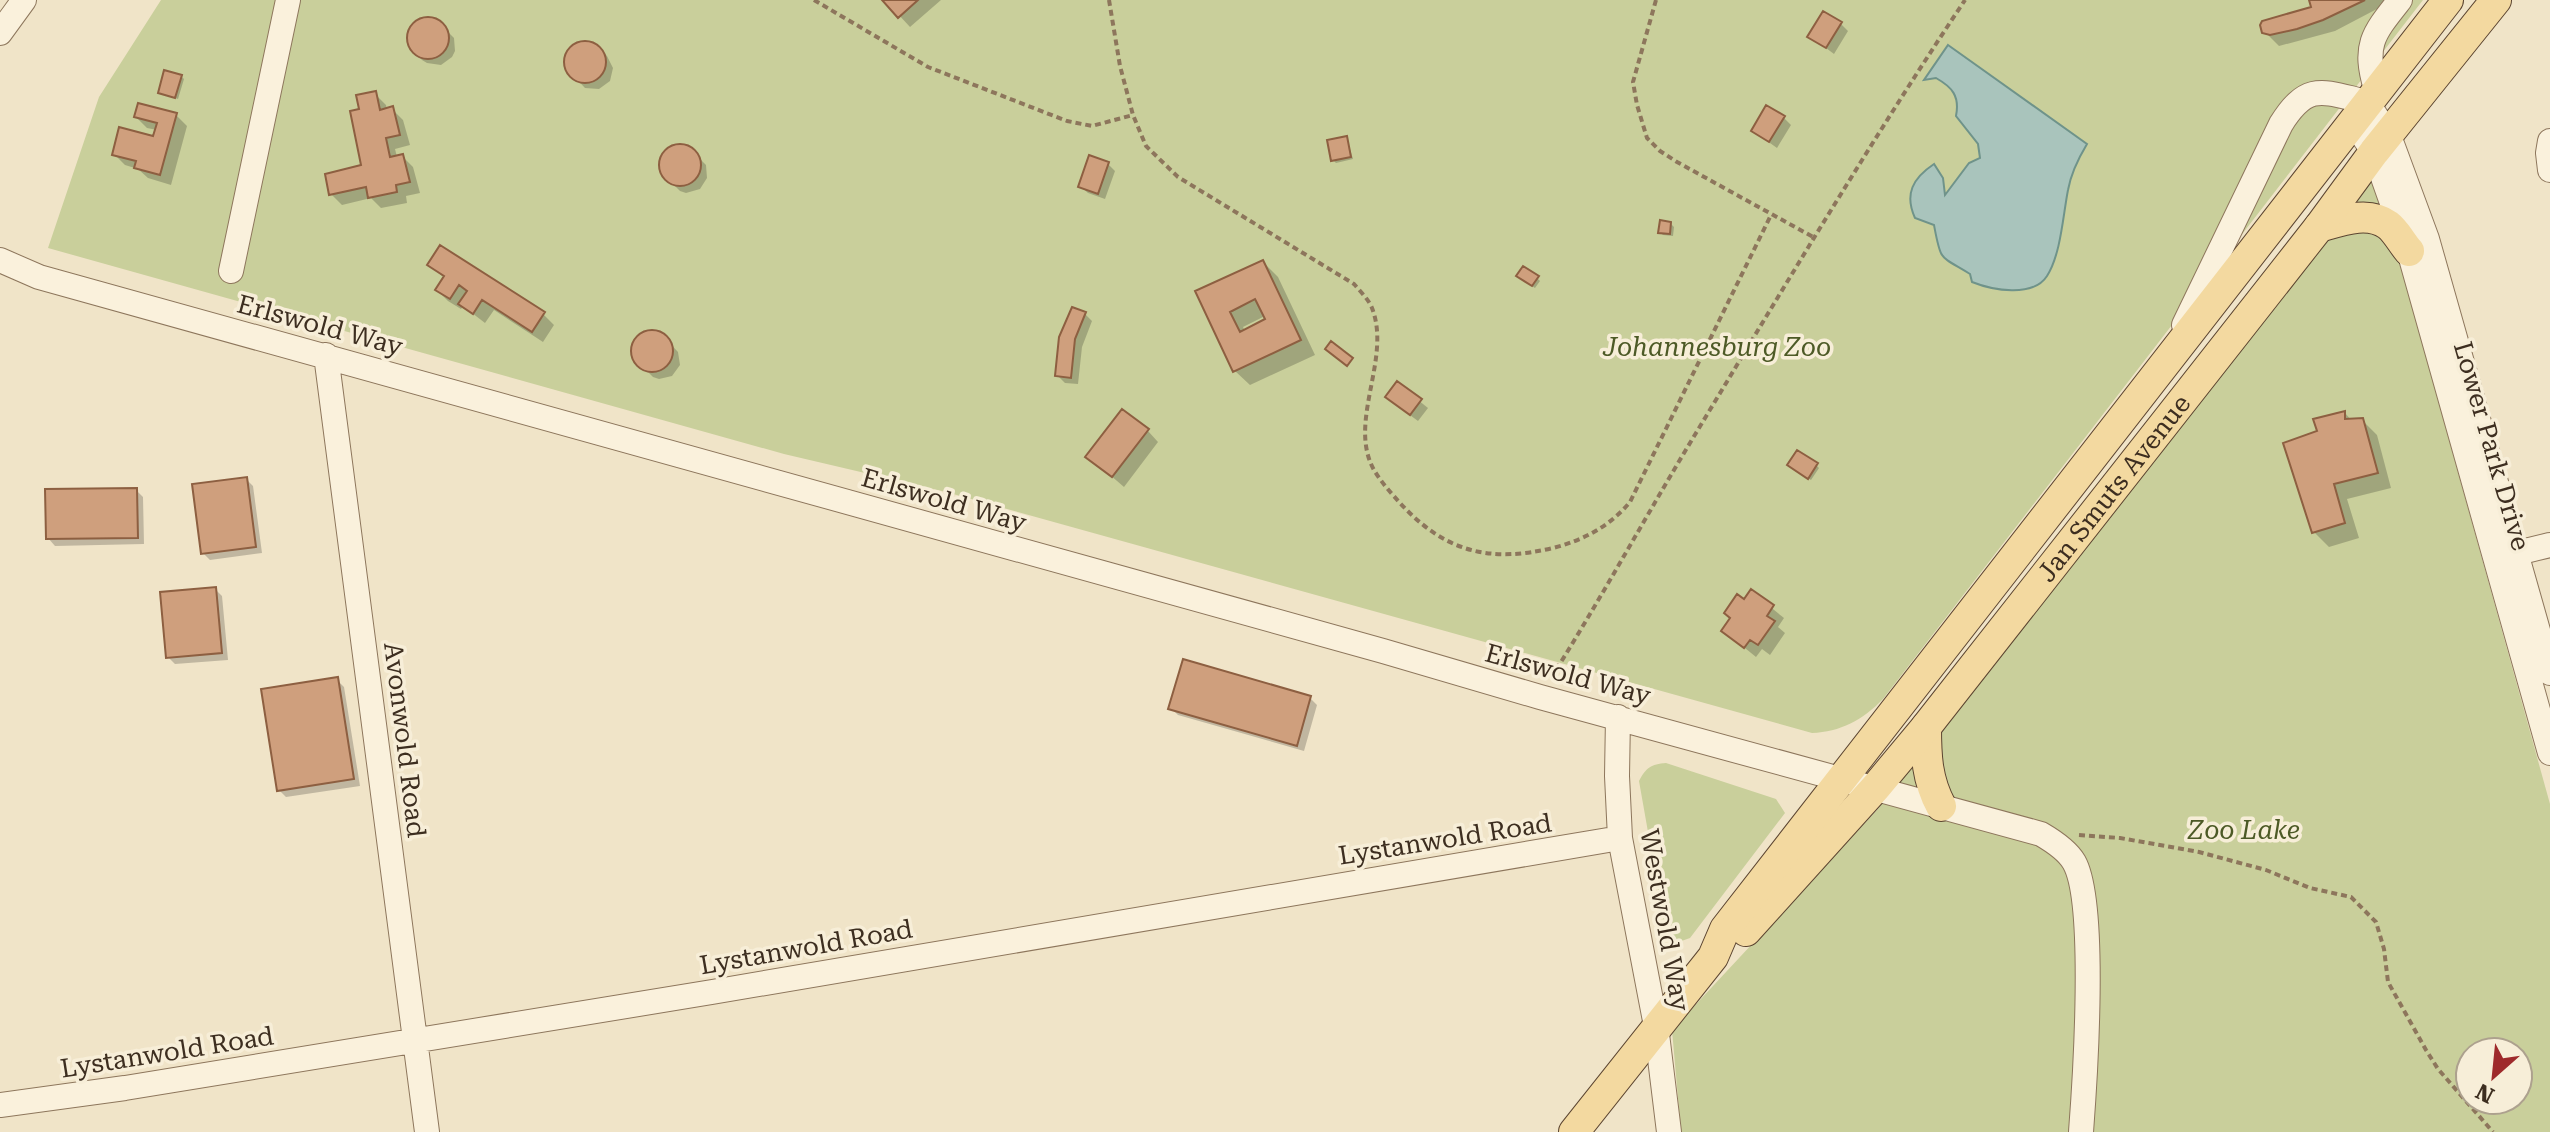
<svg xmlns="http://www.w3.org/2000/svg" width="2550" height="1132" font-family="'Roboto Serif',serif">
  <rect width="100%" height="100%" fill="#f0e4c8"/>
  <!-- green -->
  <path fill="#c9cf9b" fill-rule="evenodd" d="M161 0H2423L1883 699C1863 720 1840 732 1812 733L946 492 784 454 48 248 99 97Z
    M2374 169 2550 804V1132H1681L1672 1030 1877 810ZM2470 1052H2518V1100H2470Z
    M1666 763 1776 799 1785 813 1690 938 1673 944 1666 934 1639 781C1646 768 1651 764 1666 763Z"/>
  <!-- water -->
  <path fill="#a9c4bc" stroke="#6f938a" stroke-width="2" d="M1948 45 2087 144C2078 159 2071 173 2068 190 2063 215 2061 254 2047 276 2033 298 1992 290 1972 282L1970 274C1939 255 1941 262 1934 225L1915 218C1904 194 1913 178 1934 164L1943 178 1945 195 1969 163 1980 158 1978 144 1956 116C1960 96 1952 87 1936 78L1924 80Z"/>
  <!-- shadow -->
  <path fill="#0003" fill-rule="evenodd" d="M885 0H941L910 27Z
    M2311 0H2394L2335 31 2279 46 2262 29 2314 8Z
    M423 19 436 20 454 38 455 51 452 57 441 65 427 63 422 60 414 52 408 39 412 26Z
    M1841 24 1848 31 1834 54 1810 36Z
    M580 43 594 44 599 48 607 56 613 68 610 81 599 89 585 88 568 70 566 63 570 50Z
    M181 76 184 79 178 99 160 92Z
    M375 94 386 105 387 110 392 109 403 120 410 145 395 149 397 157 402 156 413 167 420 193 406 196 407 203 381 208 371 198 342 205 331 194 364 167 361 110Z
    M176 115 187 126 171 185 148 178 138 169 125 165 114 154 155 139 157 130 147 128 136 117Z
    M1784 118 1791 125 1777 148 1753 131Z
    M1347 139 1353 159 1336 163 1333 160Z
    M675 146 688 147 706 165 707 178 700 189 686 193 680 191 662 173 660 167 664 154Z
    M1108 164 1115 171 1105 199 1088 193 1080 186Z
    M1671 224 1674 227 1673 236 1663 235 1660 232Z
    M1263 262 1278 277 1315 355 1250 385 1235 371 1198 292ZM1265 316 1267 320 1245 331 1243 327Z
    M430 265 543 314 554 325 543 342 494 310 485 323 463 306 461 309 448 301 437 290 444 278Z
    M1537 278 1540 281 1535 288 1522 279Z
    M1085 314 1092 321 1082 347 1078 384 1065 383 1058 376Z
    M648 333 661 334 678 352 680 365 672 376 659 379 653 377 635 359 633 353 636 340Z
    M1398 384 1428 408 1418 421 1395 404Z
    M2345 413 2352 421 2362 420 2377 435 2391 488 2347 499 2359 538 2329 547 2314 532 2319 432Z
    M1148 431 1158 442 1124 487 1088 456Z
    M1816 465 1819 468 1811 480 1793 468Z
    M246 479 253 486 262 553 210 560 203 553Z
    M136 490 143 497 144 544 55 546 48 538Z
    M215 589 222 596 228 660 175 664 168 657Z
    M1752 592 1784 618 1778 627 1785 633 1770 655 1762 649 1756 657 1724 631Z
    M337 680 344 687 360 786 286 797 279 790Z
    M1310 698 1317 705 1304 751 1178 715 1171 708Z"/>
  <!-- building -->
  <path fill="#cf9f7d" stroke="#8d5f41" stroke-width="2" fill-rule="evenodd" d="M882 0H918L898 18Z
    M2309 0H2365L2323 20 2297 29 2270 35 2262 33 2260 25 2262 21 2311 7Z
    M1823 11 1842 22 1826 48 1807 37Z
    M407 38a21 21 0 1 1 42 0a21 21 0 1 1-42 0Z
    M564 62a21 21 0 1 1 42 0a21 21 0 1 1-42 0Z
    M164 70 182 75 175 98 158 93Z
    M376 91 380 110 393 106 400 135 386 138 390 157 403 154 410 182 396 185 397 192 368 198 366 187 329 195 325 174 361 165 350 111 359 109 356 95Z
    M138 103 177 113 160 175 134 168 136 161 112 155 119 127 153 136 157 123 134 117Z
    M1766 105 1785 116 1769 142 1751 131Z
    M1347 136 1351 157 1331 161 1327 140Z
    M659 165a21 21 0 1 1 42 0a21 21 0 1 1-42 0Z
    M1089 155 1109 162 1098 194 1078 187Z
    M1660 220 1671 222 1670 234 1658 233Z
    M440 245 545 312 532 332 482 300 473 314 458 304 467 291 459 285 450 299 435 290 444 276 427 265Z
    M1263 260 1301 340 1233 372 1195 291ZM1255 299 1265 319 1240 332 1230 312Z
    M1523 266 1539 276 1532 286 1516 276Z
    M1072 307 1086 312 1075 339 1071 378 1055 376 1059 337Z
    M631 351a21 21 0 1 1 42 0a21 21 0 1 1-42 0Z
    M1331 341 1353 358 1347 366 1325 349Z
    M1397 381 1422 399 1410 415 1385 397Z
    M1122 409 1149 429 1112 477 1085 457Z
    M2345 411V419L2363 418 2378 473 2334 484 2345 523 2312 533 2283 443 2317 431 2313 419Z
    M1797 450 1818 463 1808 479 1787 465Z
    M247 477 256 547 201 554 192 484Z
    M137 488 138 538 46 539 45 489Z
    M216 587 222 653 166 658 160 592Z
    M1751 589 1774 605 1767 616 1775 621 1758 645 1750 640 1744 648 1721 631 1730 618 1724 613 1737 594 1744 599Z
    M1183 659 1311 696 1297 746 1168 709Z
    M338 677 354 779 277 791 261 689Z"/>
  <g fill="none" stroke-linecap="round" stroke-linejoin="round">
    <!-- minor casing -->
    <g stroke="#8d765c" stroke-width="26">
      <path id="minor" d="M0 33 24 0
        M2376 89C2363 45 2373 34 2400 0
        M2353 122 2374 152 2409 251 2550 753
        M2550 141 2548 153 2550 170
        M0 260 39 277 1383 651 1540 697 2041 834C2053 841 2067 850 2074 862 2097 902 2085 1080 2081 1132
        M231 271 288 0
        M2184 325 2281 124C2308 81 2323 92 2367 102L2389 136 2427 239 2550 673
        M326 355 427 1132
        M2501 557 2550 545
        M1618 717 1617 776 1620 838 1656 1026 1669 1132
        M0 1105 125 1088 712 992 1620 838"/>
    </g>
    <!-- major casing -->
    <g stroke="#5b4430" stroke-width="32">
      <g id="major">
        <path d="M2319 227C2340 221 2368 210 2388 225 2396 231 2402 243 2409 251"/>
        <path d="M1926 727C1926 756 1927 780 1941 806"/>
        <path id="s1" d="M1746 931 1876 787 1926 727 2319 227 2374 152 2496 0"/>
        <path d="M1574 1132 1713 957 1725 929 2448 0"/>
      </g>
    </g>
    <!-- path -->
    <path stroke="#8d765c" stroke-width="4" stroke-dasharray="6 4" stroke-linecap="butt" d="M814 0 928 67 1067 121 1092 126 1133 115
      M1109 0 1120 66 1133 115 1146 146 1178 177 1354 284C1360 291 1369 300 1372 308 1392 359 1347 422 1374 470 1381 482 1391 493 1400 503 1445 552 1489 563 1553 548 1584 540 1610 526 1630 502L1771 215
      M1656 0 1633 82 1637 105 1647 138 1660 151 1677 162 1815 238
      M1551 678C1602 597 1647 514 1696 433 1784 287 1871 141 1965 0
      M2079 835 2120 838 2199 852 2266 870 2310 888 2351 897 2376 922 2384 949 2388 982 2426 1050 2438 1069 2493 1132"/>
    <!-- minor -->
    <use href="#minor" stroke="#faf1dc" stroke-width="24"/>
    <!-- major -->
    <use href="#major" stroke="#f3d9a0" stroke-width="30"/>
  </g>
  <g text-anchor="middle" stroke-width="7" stroke-linejoin="round" paint-order="stroke">
    <!-- street labels -->
    <g font-size="26" fill="#3d2e20" stroke="#f7eed8">
      <text transform="translate(320 325) rotate(15)" y="9">Erlswold Way</text>
      <text transform="translate(2492 446) rotate(74)" y="9">Lower Park Drive</text>
      <text dy="9" stroke="none"><textPath href="#s1" startOffset="576">Jan Smuts Avenue</textPath></text>
      <text transform="translate(944 500) rotate(16)" y="9">Erlswold Way</text>
      <text transform="translate(1568 674) rotate(15)" y="9">Erlswold Way</text>
      <text transform="translate(405 740) rotate(83)" y="9">Avonwold Road</text>
      <text transform="translate(1445 839) rotate(-9)" y="9">Lystanwold Road</text>
      <text transform="translate(1665 920) rotate(80)" y="9">Westwold Way</text>
      <text transform="translate(806 947) rotate(-10)" y="9">Lystanwold Road</text>
      <text transform="translate(167 1052) rotate(-9)" y="9">Lystanwold Road</text>
    </g>
    <!-- park labels -->
    <g font-size="26" font-style="italic" fill="#4d5a26" stroke="#f7eed8">
      <text x="1717" y="356">Johannesburg Zoo</text>
      <text x="2244" y="839">Zoo Lake</text>
    </g>
  </g>
  <!-- north arrow -->
  <g transform="translate(2494 1076) rotate(207)"><circle r="38" fill="#f7eed8" stroke="#ada18e" stroke-width="2"/>
  <path d="M0-6L14 30L0 20L-14 30Z" fill="#9e2a2b"/>
  <text y="-12" font-size="22" font-weight="bold" text-anchor="middle" fill="#3d2e20">N</text>
  </g>
</svg>
